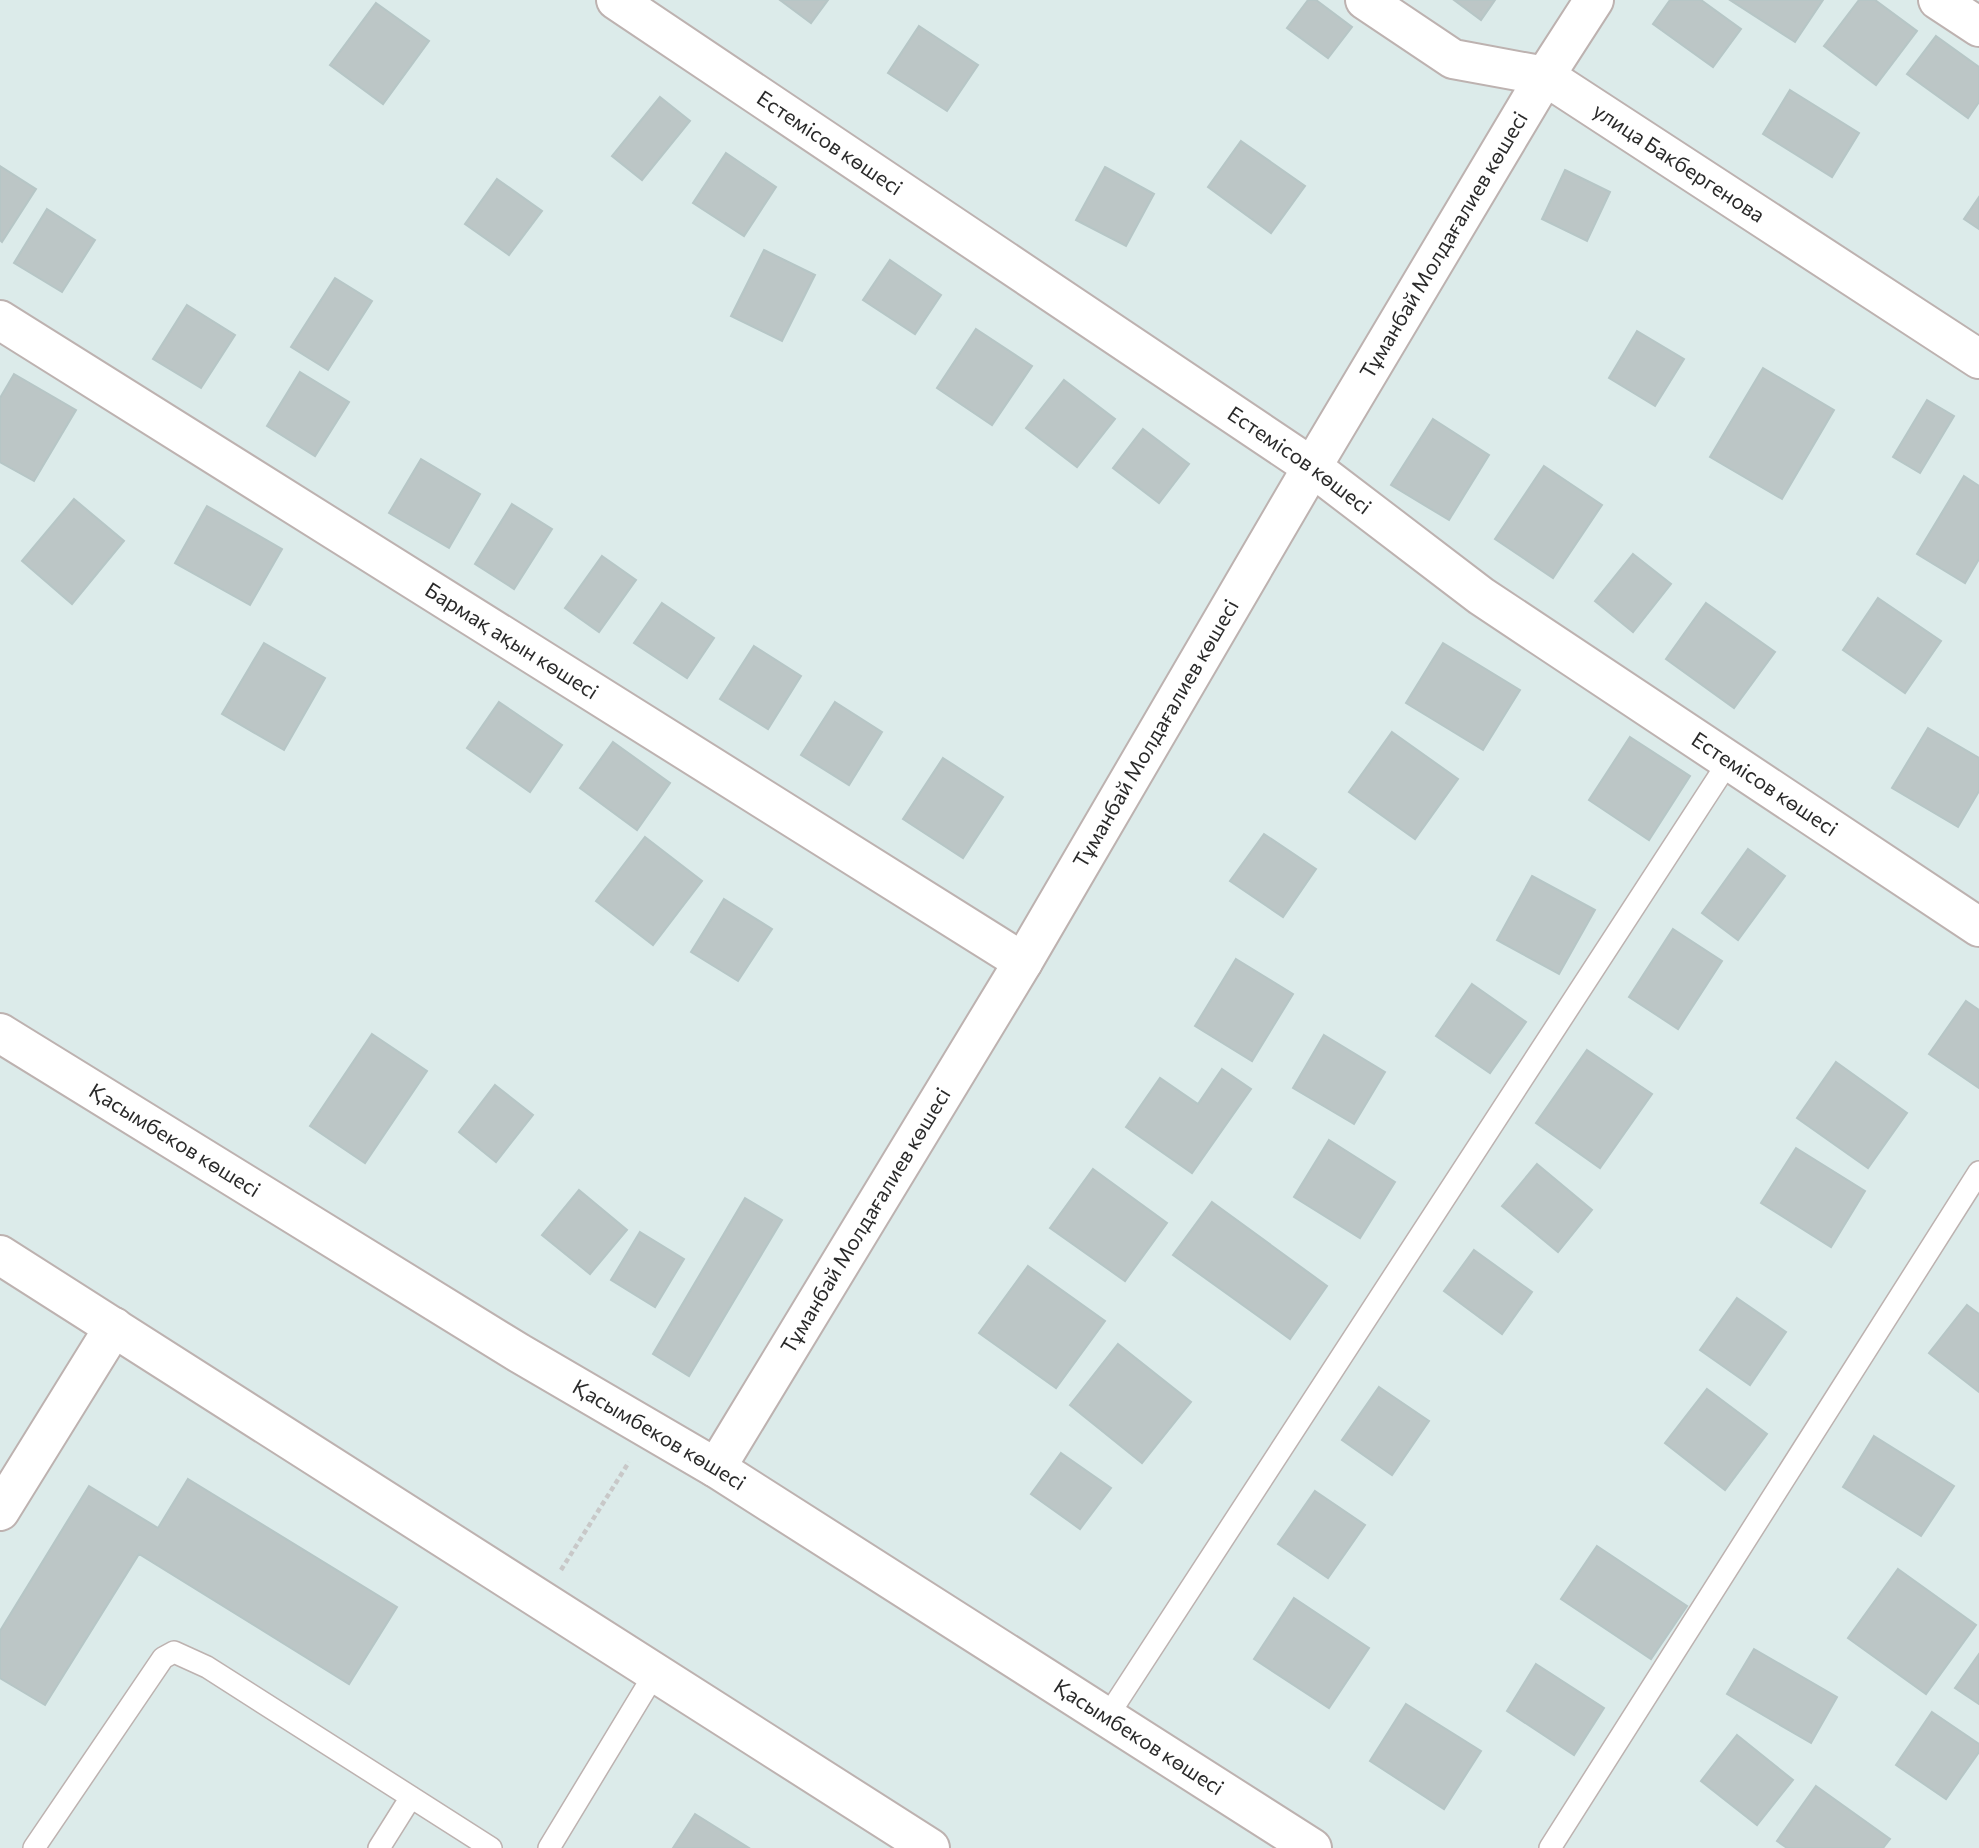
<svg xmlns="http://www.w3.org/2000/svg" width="1979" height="1848" font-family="Commissioner,sans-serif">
  <rect width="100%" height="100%" fill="#dcebea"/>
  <!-- building -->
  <path fill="#bcc6c6" stroke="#b6c6c6" stroke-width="2" d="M780 0H828L811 23Z
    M1308 0H1316L1352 27 1328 58 1287 28Z
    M1454 0H1495L1481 20Z
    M1670 0H1701L1741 29 1713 67 1653 24Z
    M1730 0H1823L1795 42Z
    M1859 0H1875L1917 31 1876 85 1824 46Z
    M376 3 429 41 383 104 330 65Z
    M919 26 978 65 947 111 888 73Z
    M1936 36 1979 67V102L1968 118 1907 74Z
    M1790 90 1859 133 1832 177 1763 134Z
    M660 97 690 121 642 180 612 156Z
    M1241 141 1305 186 1271 233 1208 187Z
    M726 153 776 187 744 236 693 203Z
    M0 166 36 189 2 242 0 240Z
    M1105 167 1154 194 1126 246 1076 220Z
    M1565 170 1610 192 1587 241 1542 219Z
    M497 179 542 211 509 255 465 224Z
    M1979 197V229L1964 219Z
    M47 209 95 240 62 292 14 263Z
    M764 250 815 275 782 341 731 316Z
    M890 260 941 295 915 334 863 300Z
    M335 278 372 301 328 370 291 347Z
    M187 305 235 335 201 388 153 359Z
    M976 329 1032 366 992 425 937 388Z
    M1637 331 1684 359 1655 406 1609 378Z
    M1763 368 1834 410 1782 499 1710 457Z
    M300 372 349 402 315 456 267 426Z
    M14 374 76 410 34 481 0 462V398Z
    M1064 380 1115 419 1077 467 1026 428Z
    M1927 400 1954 416 1920 473 1893 457Z
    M1433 419 1489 455 1449 520 1391 485Z
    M1143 429 1189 464 1159 503 1113 468Z
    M421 459 480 494 449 548 389 513Z
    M1544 466 1602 505 1553 578 1495 539Z
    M1964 476 1979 486V559L1965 583 1917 554Z
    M74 499 124 541 72 604 22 561Z
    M512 504 552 529 514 589 475 564Z
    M207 506 282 549 250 605 175 563Z
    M1633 554 1671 584 1633 632 1595 601Z
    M602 556 636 580 599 632 565 608Z
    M1878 598 1941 641 1905 693 1843 650Z
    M662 603 714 638 687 678 634 643Z
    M1706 603 1775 652 1734 708 1666 659Z
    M264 643 325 678 284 750 222 714Z
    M1443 643 1520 690 1483 750 1406 703Z
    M754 646 801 676 768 729 720 699Z
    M499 702 562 745 530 792 467 748Z
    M835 702 882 732 849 785 801 755Z
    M1928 728 1979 758V791L1958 827 1892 788Z
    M1392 732 1458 779 1415 839 1349 792Z
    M1630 737 1690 776 1649 840 1589 800Z
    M613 742 670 783 637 830 580 788Z
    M943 758 1003 797 963 858 903 819Z
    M1264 834 1316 869 1283 917 1230 881Z
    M645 837 702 881 653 945 596 901Z
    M1748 849 1785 876 1738 940 1702 913Z
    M1532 876 1595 910 1559 974 1497 940Z
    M724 899 772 929 738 981 691 952Z
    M1673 929 1722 961 1678 1029 1629 997Z
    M1236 959 1293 994 1252 1061 1195 1026Z
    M1472 984 1526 1022 1490 1073 1436 1036Z
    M1966 1001 1979 1010V1088L1929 1054Z
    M372 1034 427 1071 365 1163 310 1126Z
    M1324 1035 1385 1072 1354 1124 1293 1088Z
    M1587 1050 1652 1094 1600 1168 1536 1123Z
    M1836 1062 1907 1113 1868 1168 1797 1118Z
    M1222 1069 1251 1089 1192 1173 1126 1127 1160 1078 1198 1104Z
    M495 1085 533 1115 496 1162 459 1132Z
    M1329 1140 1395 1182 1360 1238 1294 1197Z
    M1796 1148 1865 1191 1831 1247 1761 1203Z
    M1537 1164 1592 1210 1558 1252 1502 1206Z
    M1093 1169 1167 1223 1125 1281 1050 1228Z
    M579 1190 627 1230 590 1274 542 1235Z
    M745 1198 782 1220 689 1376 653 1354Z
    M1212 1202 1327 1286 1290 1339 1173 1255Z
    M640 1232 684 1259 655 1307 611 1280Z
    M1474 1250 1532 1292 1502 1334 1444 1291Z
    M1028 1266 1105 1321 1056 1388 979 1333Z
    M1737 1298 1786 1332 1750 1385 1700 1350Z
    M1967 1305 1979 1314V1392L1929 1353Z
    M1118 1344 1191 1402 1142 1463 1070 1405Z
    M1379 1387 1429 1421 1392 1475 1342 1440Z
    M1707 1389 1767 1434 1725 1490 1665 1443Z
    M1874 1436 1954 1486 1921 1536 1843 1487Z
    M1061 1453 1111 1488 1080 1529 1031 1494Z
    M188 1479 397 1607 349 1684 139 1554 45 1705 0 1678V1631L89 1486 158 1528Z
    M1315 1491 1365 1525 1328 1578 1278 1544Z
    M1597 1546 1687 1606 1651 1659 1561 1599Z
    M1898 1569 1976 1625 1926 1694 1848 1638Z
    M1294 1598 1369 1648 1329 1708 1254 1659Z
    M1754 1649 1837 1697 1811 1743 1727 1694Z
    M1979 1654V1704L1955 1688Z
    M1536 1664 1604 1708 1574 1755 1507 1711Z
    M1406 1704 1481 1751 1444 1809 1370 1761Z
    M1932 1712 1979 1744V1752L1946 1799 1896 1765Z
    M1737 1735 1793 1780 1757 1825 1701 1781Z
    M1816 1786 1890 1839 1883 1848H1787L1777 1841Z
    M695 1814 749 1848H673Z"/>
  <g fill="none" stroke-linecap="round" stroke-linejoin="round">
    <!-- lane casing -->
    <g stroke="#bdb2b0" stroke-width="24">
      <path id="lane" d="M1107 1717 1729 761
        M34 1848 163 1658 174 1652 207 1667 491 1848
        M379 1848 411 1797
        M549 1848 655 1673
        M1550 1848 1979 1172"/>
    </g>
    <!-- street casing -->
    <g stroke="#bdb2b0" stroke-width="42">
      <g id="street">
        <path id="s1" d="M616 0 1312 467 1481 596 1979 927"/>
        <path id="s2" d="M1365 0 1453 59 1545 76 1979 359"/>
        <path d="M1938 0 1979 27"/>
        <path id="s3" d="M0 320 1023 962"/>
        <path id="s4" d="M0 1033 519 1353 716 1468 1312 1848"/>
        <path d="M0 1255 930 1848"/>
        <path id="s5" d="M716 1468 1023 962 1312 467 1545 76 1594 0"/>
        <path d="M0 1511 114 1327"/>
      </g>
    </g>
    <!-- path -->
    <path stroke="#c8c8c8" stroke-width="4.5" stroke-dasharray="5 3.5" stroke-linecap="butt" d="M561 1570 629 1462"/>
    <!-- lane -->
    <use href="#lane" stroke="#fff" stroke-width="21"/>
    <!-- street -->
    <use href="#street" stroke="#fff" stroke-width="38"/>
  </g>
  <g text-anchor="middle" stroke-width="5" stroke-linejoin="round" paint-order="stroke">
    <!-- street labels -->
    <g font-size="21" fill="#2a2a2a" stroke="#fff">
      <text dy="7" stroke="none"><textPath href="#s1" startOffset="257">Естемісов көшесі</textPath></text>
      <text dy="7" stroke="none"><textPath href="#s2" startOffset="359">улица Бакбергенова</textPath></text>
      <text dy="7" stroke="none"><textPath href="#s5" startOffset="1423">Тұманбай Молдағалиев көшесі</textPath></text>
      <text dy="7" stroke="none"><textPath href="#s1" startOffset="824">Естемісов көшесі</textPath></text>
      <text dy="7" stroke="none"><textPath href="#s3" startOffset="604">Бармақ ақын көшесі</textPath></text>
      <text dy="7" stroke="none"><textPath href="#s5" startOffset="856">Тұманбай Молдағалиев көшесі</textPath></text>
      <text dy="7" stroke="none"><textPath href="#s1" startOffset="1391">Естемісов көшесі</textPath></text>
      <text dy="7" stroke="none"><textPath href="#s4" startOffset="205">Қасымбеков көшесі</textPath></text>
      <text dy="7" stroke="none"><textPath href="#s5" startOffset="289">Тұманбай Молдағалиев көшесі</textPath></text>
      <text dy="7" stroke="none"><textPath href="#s4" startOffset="772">Қасымбеков көшесі</textPath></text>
      <text dy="7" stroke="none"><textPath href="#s4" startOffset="1339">Қасымбеков көшесі</textPath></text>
    </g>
  </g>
</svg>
